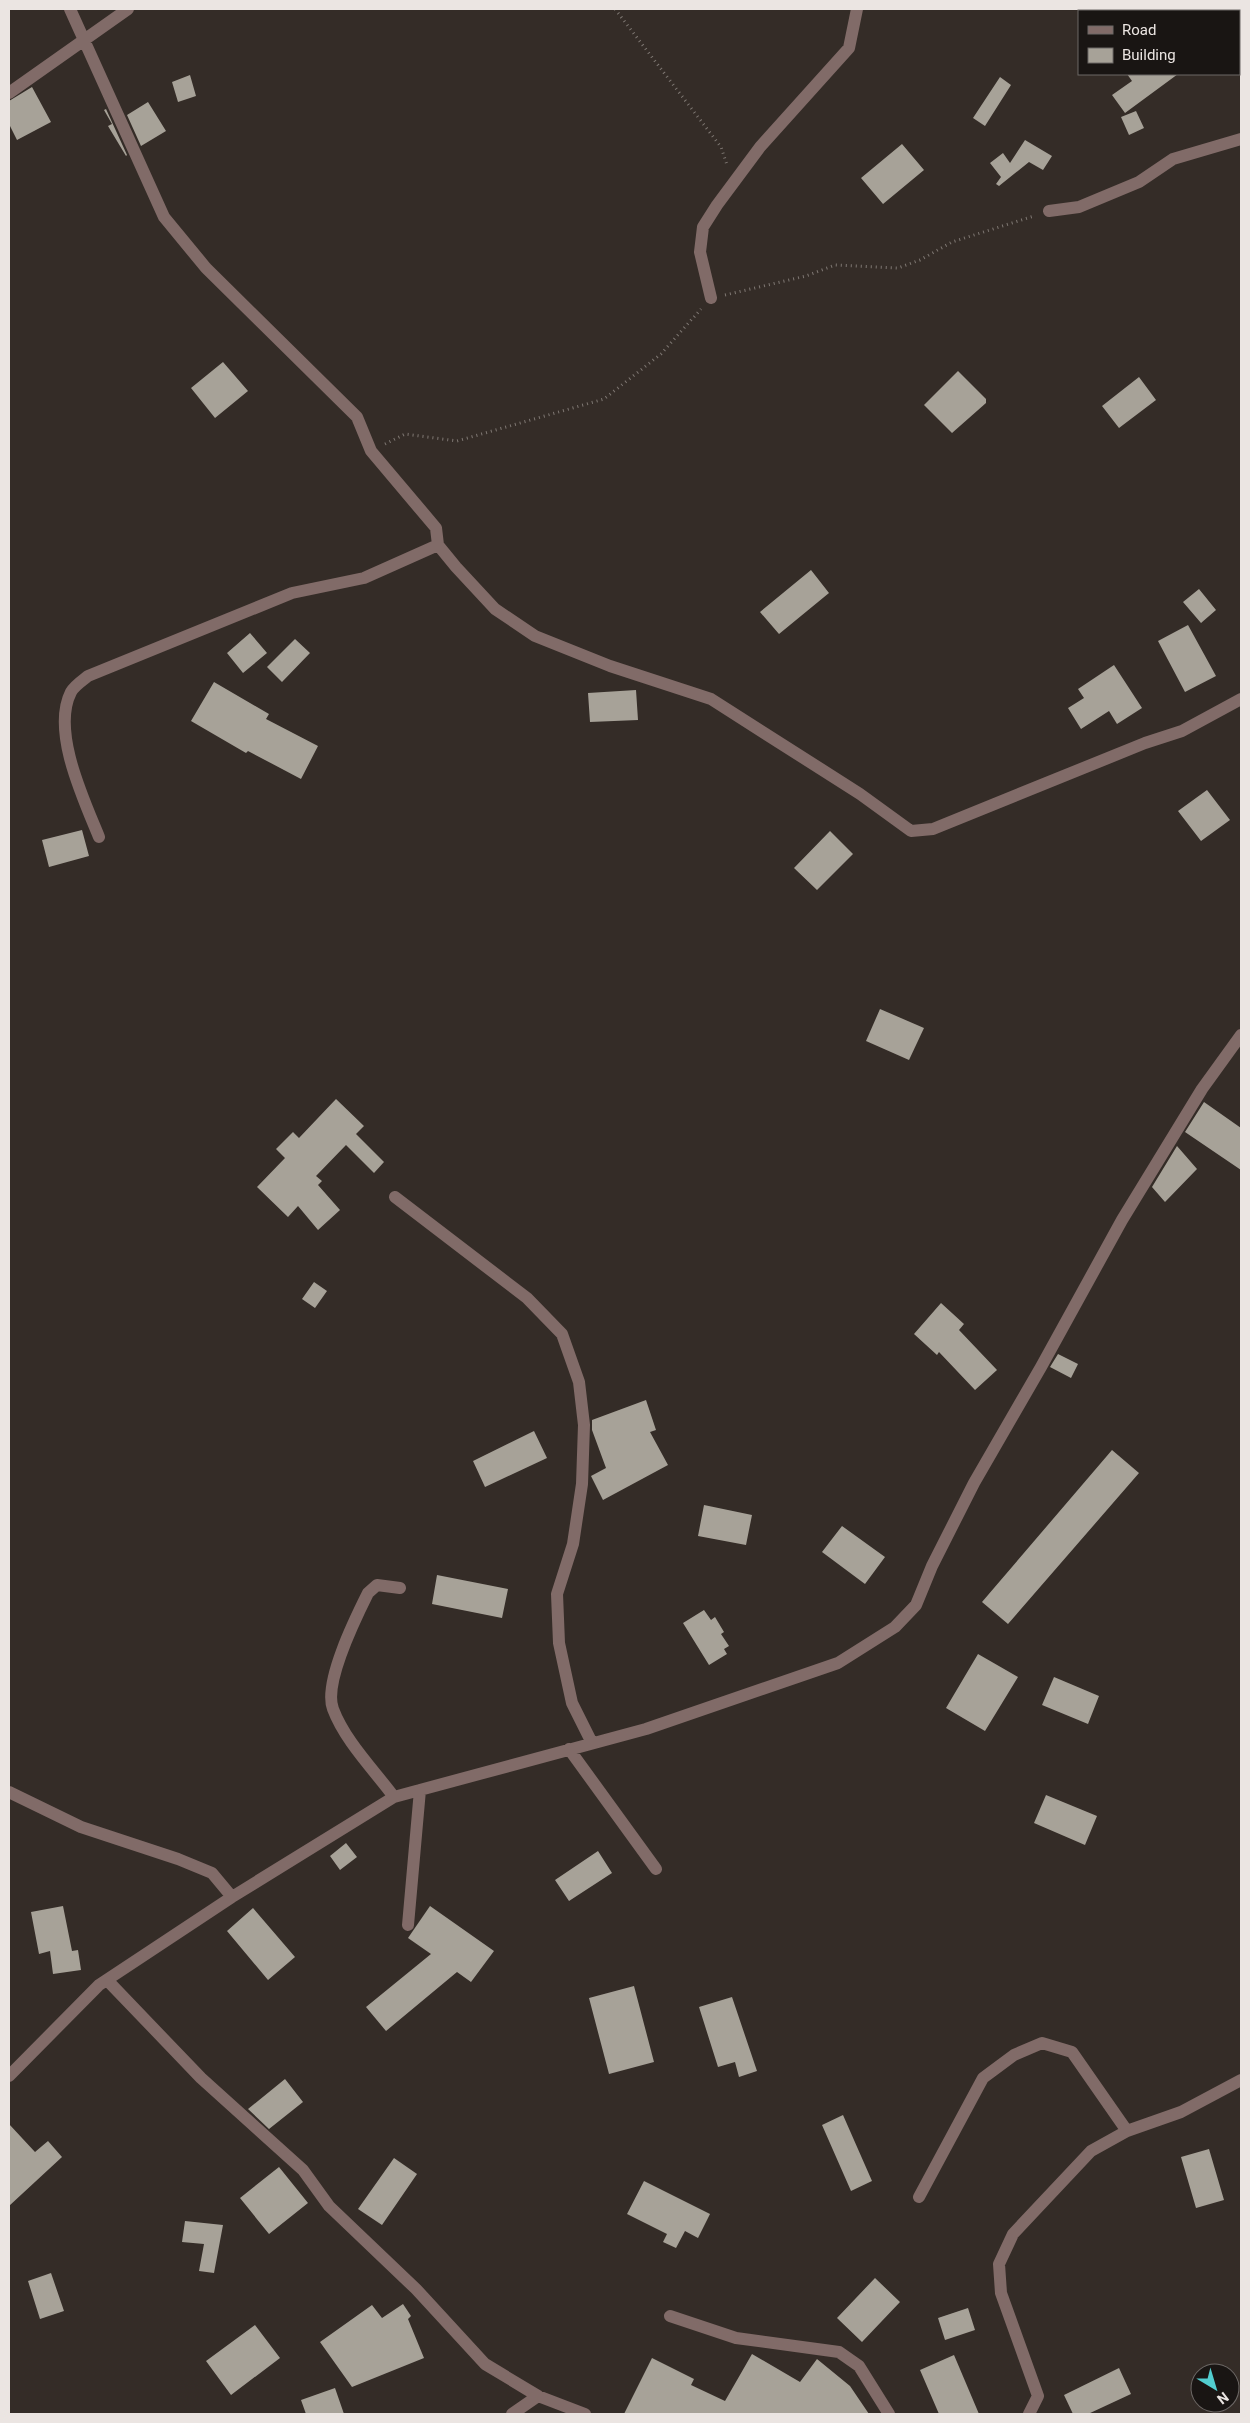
<svg xmlns="http://www.w3.org/2000/svg" width="1250" height="2423" font-family="Roboto,sans-serif">
  <rect width="100%" height="100%" fill="#342c27"/>
  <!-- building -->
  <path fill="#a7a298" d="M1127 74H1178L1125 113 1112 95 1132 81Z
    M190 75 196 96 178 102 172 82Z
    M1000 77 1011 85 985 126 973 118Z
    M32 87 51 122 17 140 9 124V101Z
    M148 102 166 131 141 146 127 115Z
    M106 109 127 155 126 156 108 126 112 124 104 110Z
    M1136 111 1144 128 1129 135 1121 117Z
    M1025 140 1052 156 1043 170 1029 162 999 186 996 184 1001 177 990 163 1003 153 1010 163Z
    M902 144 924 170 883 204 861 178Z
    M223 362 248 391 215 418 191 388Z
    M958 371 986 399V403L952 433 924 405Z
    M1139 377 1156 400 1119 428 1102 406Z
    M811 570 829 593 779 634 760 612Z
    M1199 589 1216 610 1201 623 1183 602Z
    M1188 625 1216 676 1185 692 1158 641Z
    M250 633 267 653 243 673 227 653Z
    M295 639 310 653 282 682 267 667Z
    M1114 665 1142 708 1117 724 1109 711 1081 729 1068 708 1084 698 1078 689Z
    M214 682 269 714 266 719 318 746 301 779 248 751 246 753 191 721Z
    M636 690 638 720 590 722 588 693Z
    M1207 790 1230 820 1201 841 1178 811Z
    M82 830 89 856 49 867 42 840Z
    M830 831 853 854 817 890 794 868Z
    M880 1009 924 1028 909 1060 866 1041Z
    M336 1099 364 1126 356 1134 384 1162 374 1173 346 1145 316 1176 322 1181 318 1185 340 1210 318 1230 298 1206 288 1217 257 1187 285 1158 276 1149 293 1132 299 1138Z
    M1204 1102 1241 1128V1170L1185 1132Z
    M1177 1146 1197 1169 1165 1202 1152 1187Z
    M314 1282 327 1291 315 1308 302 1299Z
    M941 1303 964 1324 959 1330 997 1370 975 1390 939 1352 937 1355 914 1334Z
    M1058 1354 1078 1364 1071 1378 1050 1367Z
    M646 1400 656 1430 650 1432 668 1465 603 1500 591 1476 606 1468 592 1430V1420Z
    M534 1431 547 1458 485 1487 473 1461Z
    M1112 1450 1139 1473 1008 1624 982 1602Z
    M704 1505 752 1515 746 1545 698 1536Z
    M842 1526 885 1557 865 1584 822 1552Z
    M437 1575 508 1589 502 1618 432 1604Z
    M704 1610 711 1620 715 1617 724 1632 721 1634 729 1646 724 1649 727 1654 709 1665 683 1623Z
    M978 1654 1018 1677 985 1731 946 1708Z
    M1054 1677 1099 1696 1088 1724 1042 1705Z
    M1046 1795 1097 1816 1085 1845 1034 1823Z
    M346 1843 357 1857 340 1870 330 1856Z
    M598 1851 612 1873 569 1901 555 1880Z
    M63 1906 72 1951 78 1950 81 1970 53 1974 50 1951 39 1954 31 1912Z
    M430 1906 494 1951 471 1982 457 1972 386 2031 366 2007 431 1954 408 1938Z
    M253 1908 295 1957 268 1980 227 1931Z
    M634 1986 654 2062 609 2074 589 1998Z
    M732 1997 757 2071 739 2077 735 2062 718 2067 699 2007Z
    M285 2079 303 2102 269 2129 248 2109Z
    M843 2115 872 2181 851 2191 822 2125Z
    M9 2124 35 2152 48 2141 62 2157 9 2206Z
    M1209 2149 1224 2200 1196 2208 1181 2157Z
    M394 2158 417 2174 382 2225 358 2209Z
    M279 2167 308 2203 269 2234 240 2198Z
    M644 2181 710 2214 698 2238 685 2231 676 2248 663 2242 667 2234 627 2214Z
    M185 2221 223 2225 214 2273 199 2271 204 2244 182 2242Z
    M51 2273 64 2311 40 2319 28 2281Z
    M875 2278 900 2302 862 2342 837 2318Z
    M403 2304 411 2316 408 2319 424 2358 352 2387 320 2342 372 2305 382 2318Z
    M968 2308 975 2330 945 2340 938 2318Z
    M255 2325 280 2358 231 2395 206 2361Z
    M752 2354 800 2382 817 2359 850 2386 869 2414H624L652 2358 694 2379 691 2385 725 2401Z
    M954 2355 979 2414H939L920 2370Z
    M1119 2368 1131 2394 1088 2414H1073L1064 2395Z
    M335 2388 344 2414H306L301 2400Z"/>
  <g fill="none" stroke-linecap="round" stroke-linejoin="round">
    <!-- path -->
    <path stroke="#7f7873" stroke-width="3" stroke-dasharray="1 4" stroke-linecap="butt" d="M615 9 721 147 727 165
      M725 295 806 276 835 265 898 268 920 260 952 242 1034 216
      M385 444 405 434 457 441 604 399 661 354 701 309"/>
    <!-- minor -->
    <path stroke="#816b68" stroke-width="12" d="M70 9 164 217 206 268 357 417 371 451 436 528 438 545 456 567 495 609 535 636 610 666 711 699 860 794 911 831 933 829 1145 743 1182 731 1241 699
      M1203 9 1206 11
      M1239 45 1241 48
      M9 93 128 9
      M1049 211 1079 207 1139 182 1173 159 1241 139
      M711 298 700 252 703 227 717 205 760 147 849 48 857 9
      M99 837C84 800 51 731 71 692 74 686 83 680 88 676L292 593 364 578 438 545
      M395 1197 527 1298 562 1334 579 1382 584 1425 582 1484 573 1544 557 1594 559 1643 572 1703 592 1743
      M569 1749 656 1869
      M9 1792 81 1827 178 1859 212 1873 232 1897
      M394 1797C374 1770 345 1741 333 1709 323 1683 356 1617 368 1593L377 1585 400 1588
      M408 1925 420 1790
      M107 1980 201 2078 303 2170 329 2206 416 2289 485 2364 538 2396 585 2414
      M9 2076 99 1985 232 1897 394 1797 646 1729 838 1663 895 1627 916 1605 932 1566 974 1483 1041 1367 1122 1220 1202 1089 1241 1035
      M919 2197 983 2078 1014 2055 1042 2043 1072 2052 1127 2131
      M670 2316 736 2338 839 2352 859 2366 889 2414
      M512 2414 538 2396
      M1029 2414 1038 2396 1001 2293 999 2264 1013 2234 1091 2151 1127 2131 1181 2112 1241 2080"/>
  </g>
  <!-- border -->
  <rect width="1250" height="2423" fill="none" stroke="#ebe5e2" stroke-width="20"/>
  <!-- legend -->
  <rect x="1078" y="10" width="162" height="65" fill="#191513" stroke="#6d6866"/>
  <rect x="1088" y="26" width="25" height="8" fill="#816b68" stroke="#6d6866"/>
  <text x="1122" y="35" font-size="15" fill="#ebe5e2">Road</text>
  <rect x="1088" y="48" width="25" height="15" fill="#a7a298" stroke="#6d6866"/>
  <text x="1122" y="60" font-size="15" fill="#ebe5e2">Building</text>
  <!-- north arrow -->
  <g transform="translate(1215 2388) rotate(142)"><circle r="24" fill="#191513" stroke="#6d6866"/>
  <path d="M0-4L9 19L0 12L-9 19Z" fill="#52cdcf"/>
  <text y="-8" font-size="14" font-weight="bold" text-anchor="middle" fill="#ebe5e2">N</text>
  </g>
</svg>
